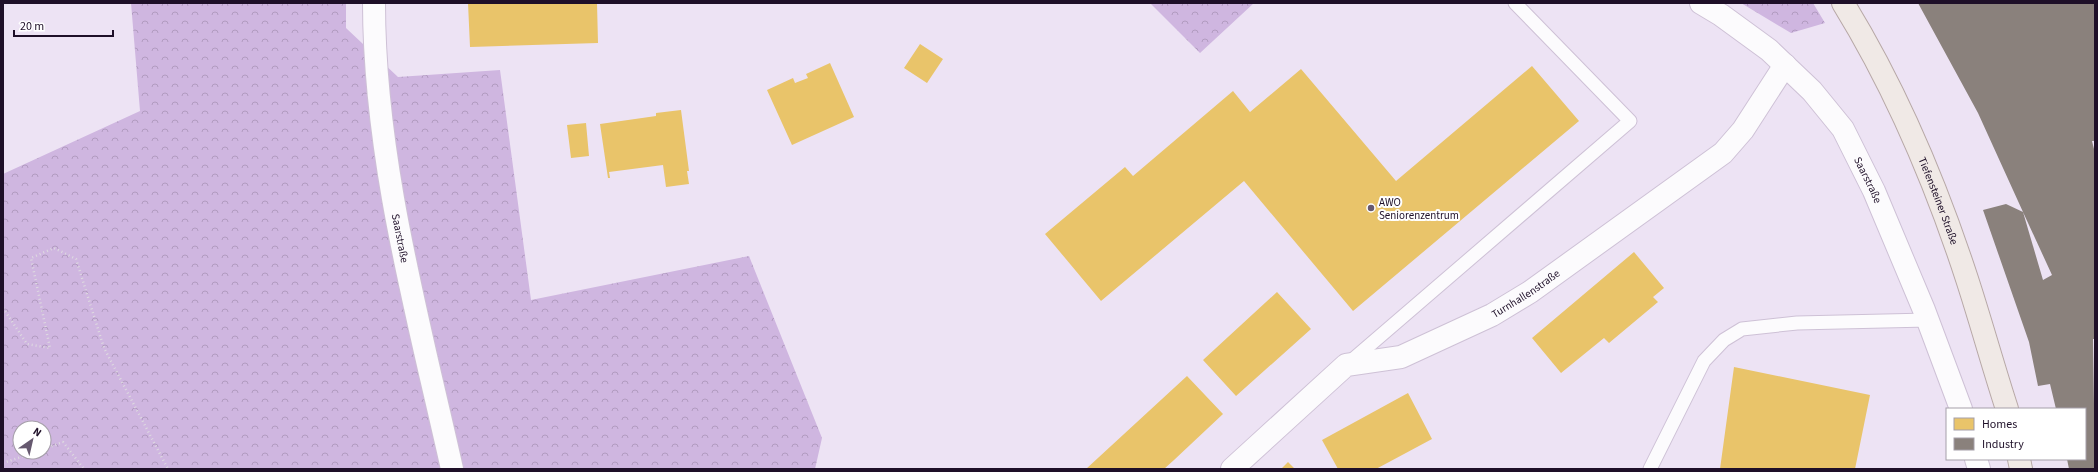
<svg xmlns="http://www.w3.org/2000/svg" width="2098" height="472" font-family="'Source Sans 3',sans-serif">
  <defs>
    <pattern id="forest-crowns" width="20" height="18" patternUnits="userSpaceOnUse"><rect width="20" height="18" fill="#cfb6e0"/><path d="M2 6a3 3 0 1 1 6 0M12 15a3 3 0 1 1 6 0" fill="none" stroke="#b19bc0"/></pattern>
  </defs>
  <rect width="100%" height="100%" fill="#ede3f4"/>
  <!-- forest -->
  <path fill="url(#forest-crowns)" fill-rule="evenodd" d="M131 3H346V28L398 77 500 70 531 300 749 256 822 438 815 469H3V174L140 111ZM20 428H44V452H20Z
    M1150 3H1254L1200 53Z
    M1741 3H1813L1825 23 1791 33Z"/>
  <!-- homes -->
  <path fill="#e9c46a" d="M468 3H597L598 43 470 47Z
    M920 44 943 59 927 83 904 68Z
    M830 63 854 117 792 145 767 90 793 78 795 83 808 78 806 74Z
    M1532 66 1579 121 1353 311 1244 181 1101 301 1045 234 1125 167 1133 176 1233 91 1250 112 1301 69 1396 181Z
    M681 110 689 171H687L689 184 666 187 663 165 609 172 610 178H608L600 124 656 116V113Z
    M586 123 589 156 571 158 567 125Z
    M1634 252 1664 288 1653 297 1658 302 1609 343 1604 338 1561 373 1532 338Z
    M1277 292 1311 329 1236 396 1203 360Z
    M1734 367 1870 395 1855 469H1720Z
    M1187 376 1223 414 1174 460 1164 469H1086Z
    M1408 393 1432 439 1376 469H1338L1322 440Z
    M1288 462 1295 469H1281Z"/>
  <!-- industry -->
  <path fill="#8a817c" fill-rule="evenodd" d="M1918 3 2095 4V141H2092L2095 153V339H2093L2095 469H2069L2067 459H2085V409H2056L2050 384 2038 386 2029 342 1983 210 2006 204 2023 212 1978 113ZM2023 212 2052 275 2043 280Z"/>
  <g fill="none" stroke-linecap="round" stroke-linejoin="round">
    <!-- service casing -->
    <g stroke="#cec1d6" stroke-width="15">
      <path id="service" d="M1350 362 1630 121 1515 3
        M1650 469 1704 361 1724 340 1742 329 1797 323 1928 320"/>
    </g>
    <!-- minor casing -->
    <g stroke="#cec1d6" stroke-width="24">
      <g id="minor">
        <path id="s1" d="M1232 469 1346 365 1401 357 1492 315 1530 292 1723 153 1743 130 1785 65"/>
      </g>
    </g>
    <!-- tertiary casing -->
    <g stroke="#cec1d6" stroke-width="24">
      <g id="tertiary">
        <path id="s2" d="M374 3C374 159 418 317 452 469"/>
        <path id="s3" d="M1701 3 1721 15 1769 50 1812 91 1843 129 1874 191 1924 310 1961 409"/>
        <path d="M1976 459 1979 469"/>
      </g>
    </g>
    <!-- primary casing -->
    <g stroke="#b7a8a6" stroke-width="24">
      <g id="primary">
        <path id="s4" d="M1843 3C1896 89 1936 184 1967 279 1981 322 1993 366 2007 409"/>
        <path d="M2019 459 2021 469"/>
      </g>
    </g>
    <!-- path -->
    <path stroke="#dedae0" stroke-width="2.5" stroke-dasharray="1 3" stroke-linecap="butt" d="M3 308 27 344 50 348 31 258 54 248 76 259 104 348 168 469
      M44 449 63 442 84 469
      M3 463 36 452"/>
    <!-- service -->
    <use href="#service" stroke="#fcfbfd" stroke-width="13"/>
    <!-- minor -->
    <use href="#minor" stroke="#fcfbfd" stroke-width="22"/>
    <!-- tertiary -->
    <use href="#tertiary" stroke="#fcfbfd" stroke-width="22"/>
    <!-- primary -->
    <use href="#primary" stroke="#f0e9e6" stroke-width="22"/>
  </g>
  <!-- markers -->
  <circle fill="#66596f" stroke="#fff" stroke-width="1.5" cx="1371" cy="208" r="4"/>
  <g text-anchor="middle" stroke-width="4" stroke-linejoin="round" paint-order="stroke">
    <!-- street labels -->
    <g font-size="11" fill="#1e0f28" stroke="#fff">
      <text dy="4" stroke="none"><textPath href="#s3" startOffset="248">Saarstraße</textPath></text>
      <text dy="4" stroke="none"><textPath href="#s4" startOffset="220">Tiefensteiner Straße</textPath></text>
      <text dy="4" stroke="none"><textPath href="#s2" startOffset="237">Saarstraße</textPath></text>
      <text dy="4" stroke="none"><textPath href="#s1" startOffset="350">Turnhallenstraße</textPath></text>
    </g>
    <!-- poi labels -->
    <g font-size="11" fill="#1e0f28" stroke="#fff" text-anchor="start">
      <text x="1379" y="206">AWO<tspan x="1379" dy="13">Seniorenzentrum</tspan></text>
    </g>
  </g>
  <!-- border -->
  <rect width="2098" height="472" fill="none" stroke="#1e0f28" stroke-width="8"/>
  <!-- legend -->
  <rect x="1946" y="408" width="140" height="52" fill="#ffffff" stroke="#a59fa9"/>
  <rect x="1954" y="418" width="20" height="12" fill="#e9c46a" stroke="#a59fa9"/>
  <text x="1982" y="428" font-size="12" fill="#1e0f28">Homes</text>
  <rect x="1954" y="438" width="20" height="12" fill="#8a817c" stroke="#a59fa9"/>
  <text x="1982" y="448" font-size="12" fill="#1e0f28">Industry</text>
  <!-- north arrow -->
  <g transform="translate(32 440) rotate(34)"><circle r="19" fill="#ffffff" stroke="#a59fa9"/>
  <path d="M0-3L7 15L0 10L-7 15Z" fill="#66596f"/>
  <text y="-6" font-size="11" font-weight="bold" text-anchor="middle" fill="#1e0f28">N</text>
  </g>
  <!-- scale -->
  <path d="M14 30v6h99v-6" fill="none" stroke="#1e0f28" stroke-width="2"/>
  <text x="20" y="30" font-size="12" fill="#1e0f28" stroke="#ffffff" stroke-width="3" paint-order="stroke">20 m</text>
</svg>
